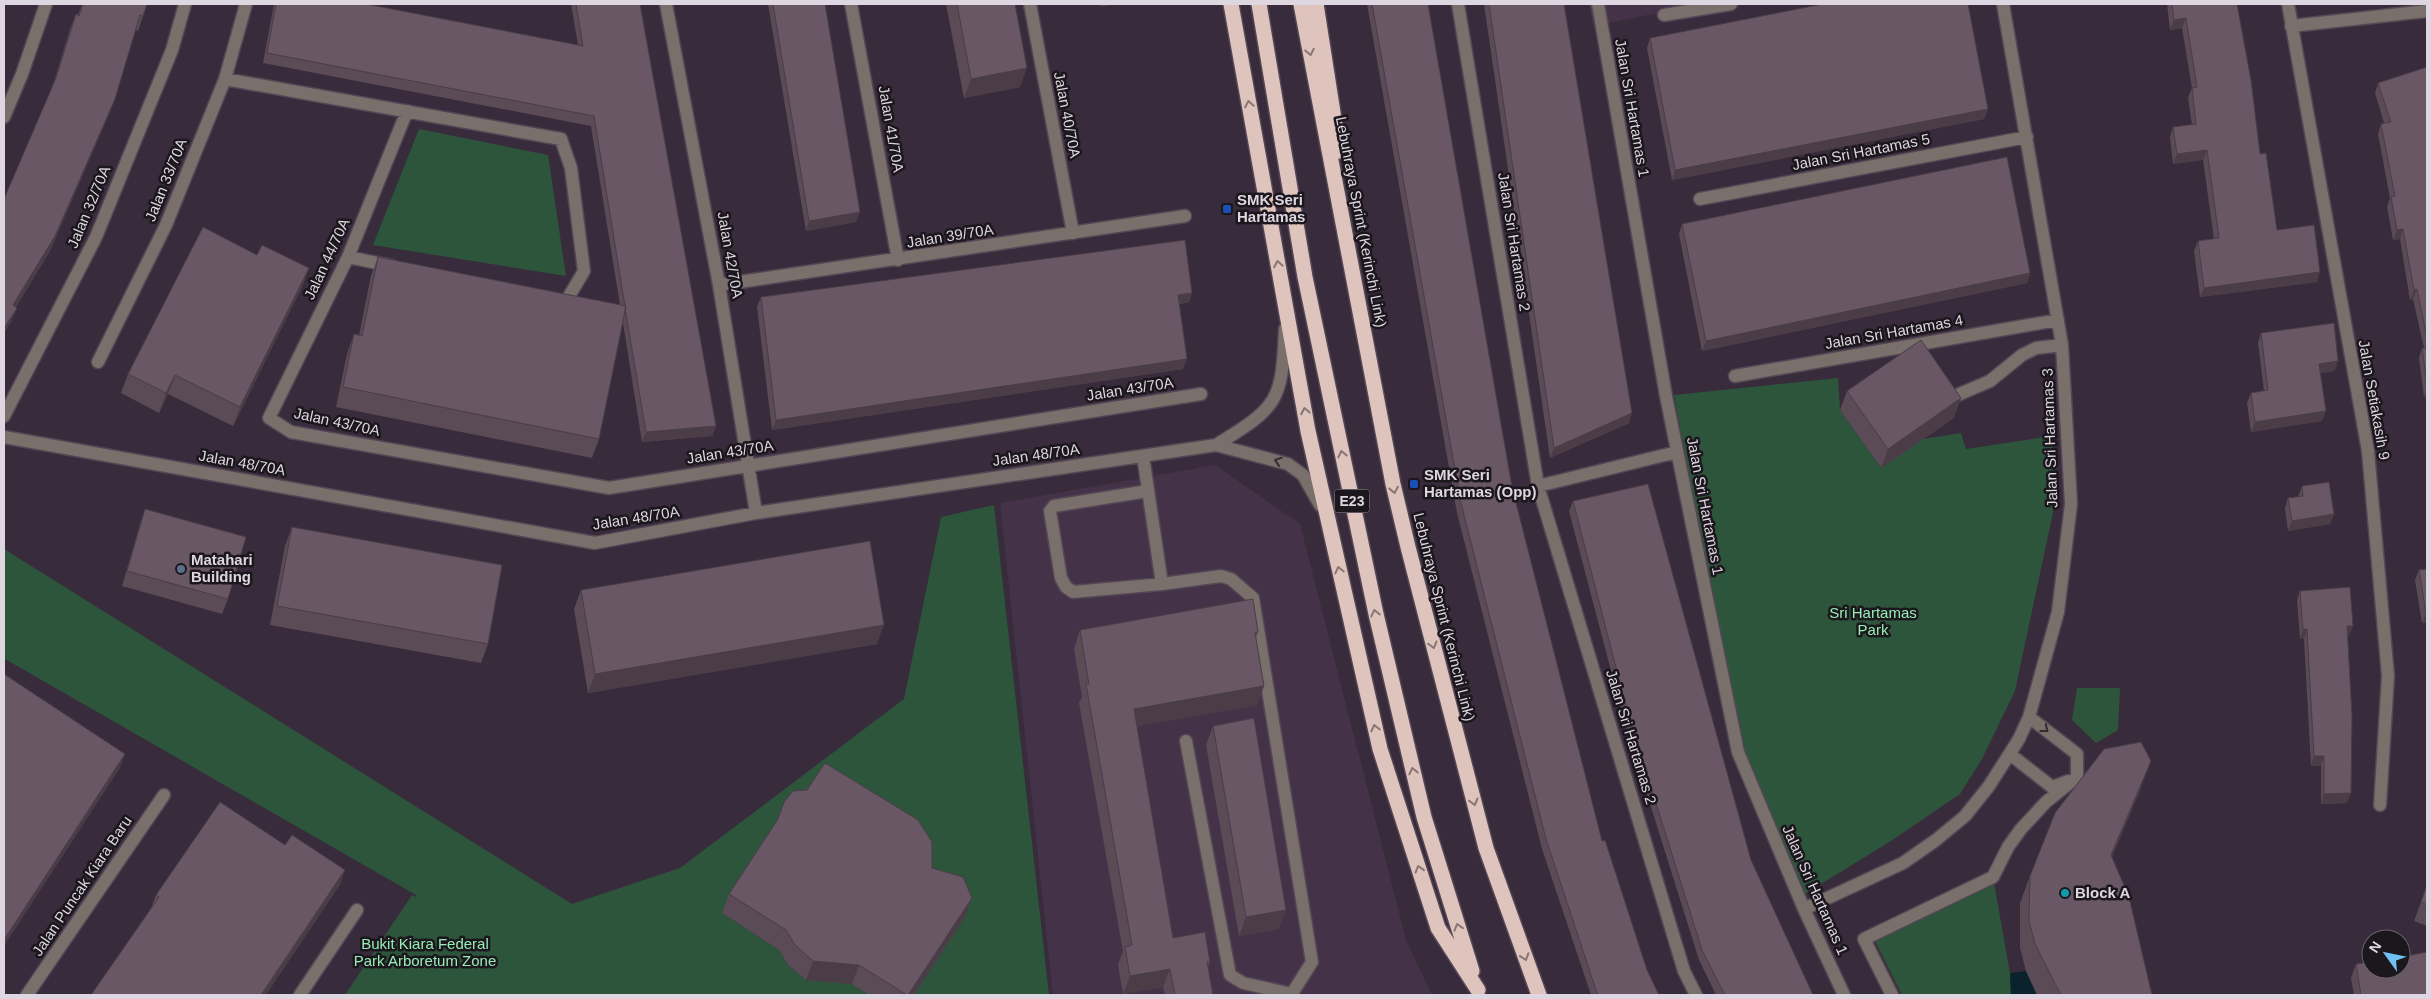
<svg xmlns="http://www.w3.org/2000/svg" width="2431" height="999" font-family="Arial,sans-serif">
  <rect width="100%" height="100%" fill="#382b3b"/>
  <!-- built -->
  <path fill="#443348" d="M1589 4H1703L1593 26Z
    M1215 465 1300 524 1406 940 1432 995H1053L1000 503Z"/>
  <!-- green -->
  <path fill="#2d553c" d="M419 129 548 155 566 276 373 245Z
    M1838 378 1840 410 1881 468 1923 439 1961 433 1966 449 2052 436 2055 503 2015 691 1982 759 1960 794 1891 841 1803 895 1741 750 1674 395Z
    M994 505 1049 995H914L722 913 779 950 788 965 806 980 852 984 869 995H345L412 895 415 897 416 895 5 659 4 549 572 904 680 868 904 699 941 517Z
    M2077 688H2120L2118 730 2096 743 2072 720Z
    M1993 877 2010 973 2011 995H1902L1874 939Z"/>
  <!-- water -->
  <path fill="#0a222b" d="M2026 971 2037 995H2011L2010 973Z"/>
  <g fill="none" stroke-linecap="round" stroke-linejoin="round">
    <!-- minor casing -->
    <g stroke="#534655" stroke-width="15">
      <path id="minor" d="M666 4 719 285 756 513
        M851 4 898 260
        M1030 4 1073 233
        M1458 4 1538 486 1684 971 1696 995
        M1598 4 1666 396 1738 752 1804 909 1844 995
        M2288 4 2368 451 2388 676 2380 805
        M1664 15 1731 4
        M2291 26 2427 11
        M225 79 561 139 571 168 584 271 565 303 558 302
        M407 111 348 257 269 418 291 432 609 488 1201 394
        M4 117 22 74 46 4
        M1700 199 2027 137
        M348 257 392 266
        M719 285 1185 216
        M98 362 166 225 225 79 246 4
        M1735 376 2058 320
        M1955 396 1990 381 2022 355 2036 348 2062 345
        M4 416 96 237 172 50 185 4
        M4 437 595 543 756 513 1216 445 1288 464 1303 475 1320 505
        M1216 445C1278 407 1282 402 1285 329
        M1143 456 1162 584
        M1538 486 1677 452
        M1148 491 1054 506 1050 511 1061 578 1066 587 1073 592 1162 584 1221 576 1231 579 1253 598 1312 962 1291 995
        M2029 717 2077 754V777
        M1186 741 1230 975 1243 983 1292 994
        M2011 755 2052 787 2068 781
        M1804 909 1903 863 1936 840 1965 816 1989 786 2019 739 2029 717 2058 612 2071 504 2062 345 2003 4
        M27 995 164 795
        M300 995 357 910
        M1892 995 1864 939 1993 877 2008 847 2021 829 2046 802 2077 777"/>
    </g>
    <!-- highway casing -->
    <g stroke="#534655" stroke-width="18">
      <path id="highway" d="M1231 4 1308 431 1380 749 1438 928 1478 990
        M1259 4 1305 277 1376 614 1424 817 1472 971
        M1301 4 1393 484 1408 547 1486 848 1539 995
        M1316 4 1339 151"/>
    </g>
    <!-- minor -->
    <use href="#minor" stroke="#796f6b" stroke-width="12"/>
    <!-- highway -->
    <use href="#highway" stroke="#dec4bc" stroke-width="15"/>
  </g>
  <!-- wall -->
  <path fill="#5a4b57" d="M82 4H147L138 31 135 30 109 114 50 251 16 307 17 308 11 322 53 85 70 29 76 14 78 15Z
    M274 4H366L578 45 571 4H640L716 426 712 436 642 442 623 323 599 439 592 458 336 407 347 354 354 334 359 335 371 276 378 257 620 305 591 126 263 63Z
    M768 4H825L856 222 806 231Z
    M946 4H1015L1020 87 964 98Z
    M1367 4H1428L1512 487 1602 841 1647 970 1659 995H1591L1542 849 1457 513Z
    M1484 4H1564L1629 423 1550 458Z
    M2167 4H2237L2260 154 2277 230 2317 282 2200 297 2194 251 2198 241 2214 239 2203 160 2173 164 2170 137 2173 127 2192 125 2188 98 2192 88 2182 28 2170 30Z
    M1650 38 1988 109 1984 119 1672 180 1647 48Z
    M2427 67V396L2424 397 2419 358 2422 348H2424L2413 299 2410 300 2400 239 2393 240 2387 207 2390 198 2378 134 2381 124 2384 123 2375 93 2378 83Z
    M1682 224 2030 273 2027 283 1702 351 1679 234Z
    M257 255 309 268 302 287 233 426 168 394 159 413 121 393 128 374Z
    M1192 293 1189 302 1179 304 1183 369 772 430 757 307 761 297Z
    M2261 333 2335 371 2320 373 2322 421 2251 432 2247 403 2251 393 2264 391 2258 343Z
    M1847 391 1954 418 1881 468 1840 410Z
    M2302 486 2334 514 2330 524 2288 531 2285 508 2288 498 2298 497Z
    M1573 501 1751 860 1813 995H1716L1699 960 1625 724 1569 511Z
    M145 509 228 599 222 614 122 586 140 524Z
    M292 527 488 644 481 663 270 625 285 546Z
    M2427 569V622L2422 623 2415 580 2419 570Z
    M581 590 877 644 588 693 574 609Z
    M2300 591 2349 636H2347V803L2321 804V766H2311L2304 639H2300L2297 600Z
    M1080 630 1258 632 1256 638 1264 686 1257 705 1137 726 1173 938 1210 962 1208 967 1213 995H1165L1163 987 1123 994 1118 965 1123 951 1079 703 1082 697 1074 649Z
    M1213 726 1279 929 1239 936 1206 745Z
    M2141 788 2112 857 2152 995H2037L2026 971 2020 948V903L2030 876Z
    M778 819 932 868 965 917 914 995H869L852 984 806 980 788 965 779 950 722 913 729 894Z
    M340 885 151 908 156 895Z
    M2427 885V926L2414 921Z
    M2356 964 2427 995H2354L2351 978Z"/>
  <!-- shaded-wall -->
  <path fill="#4a3d47" d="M1102 4H1116L1100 7Z
    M2186 18 2182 28 2170 30 2174 20Z
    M1027 68 1020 87 964 98 971 79Z
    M115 99 109 114 50 251 8 320 13 305Z
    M1988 109 1984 119 1672 180 1675 170Z
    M2207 150 2203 160 2173 164 2177 154Z
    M860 212 856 222 806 231 809 221Z
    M2403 229 2400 239 2393 240 2397 230Z
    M309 268 302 287 233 426 240 407Z
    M2320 272 2317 282 2200 297 2204 288Z
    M2030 273 2027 283 1702 351 1706 341Z
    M2417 289 2413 299 2410 300 2414 290Z
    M1192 293 1189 302 1174 305 1178 295Z
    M17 308 11 322 4 334V328Z
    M1187 359 1183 369 772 430 776 420Z
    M2338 361 2335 371 2315 373 2319 364Z
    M175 375 168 394 159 413 166 393Z
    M2427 388V396L2424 397Z
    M1961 398 1954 418 1881 468 1888 449Z
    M2326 411 2322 421 2251 432 2255 422Z
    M1632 413 1629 423 1550 458 1554 448Z
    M716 426 712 436 642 442 646 432Z
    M2334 514 2330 524 2288 531 2292 521Z
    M2426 613H2427V622L2422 623Z
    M884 625 877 644 588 693 595 674Z
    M2347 626H2353L2349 636H2343Z
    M2307 629 2304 639H2300L2303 630Z
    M1264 686 1257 705 1128 728 1134 709Z
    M125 754 120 768 4 946V940Z
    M2314 756H2324L2321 766H2311Z
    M2151 761 2141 788 2101 882 2111 855Z
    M2351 793 2347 803 2321 804 2324 794Z
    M345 870 340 885 266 995H261Z
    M972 898 965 917 914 995H908Z
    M1286 910 1279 929 1239 936 1246 917Z
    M813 961 859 965 852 984 806 980Z
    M1170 969 1163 987 1123 994 1130 976Z"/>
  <!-- building -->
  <path fill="#695765" stroke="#4a3d47" d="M83 4H147L143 16 140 15 115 99 55 236 13 305 17 308 4 328V199L56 78 76 14 79 16Z
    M276 4H366L583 46 576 4H640L716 426 646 432 625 308 626 306H625L594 116 267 53Z
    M773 4H825L860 212 809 221Z
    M957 4H1015L1027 68 971 79Z
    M1372 4H1428L1512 487 1602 841 1605 840 1647 970 1659 995H1598L1596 990 1546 839 1461 503Z
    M1489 4H1564L1632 413 1554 448Z
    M1823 4H1968L1988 109 1675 170 1650 38Z
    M2172 4H2237L2251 80 2260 154 2266 153 2277 230 2314 225 2320 272 2204 288 2198 241 2219 238 2207 150 2177 154 2173 127 2196 124 2192 88 2197 87 2186 18 2174 20Z
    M2427 67V338L2417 289 2414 290 2403 229 2397 230 2391 197 2395 196 2381 124 2391 122 2378 83Z
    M2007 157 2030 273 1706 341 1682 224Z
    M203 227 257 255 262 245 309 268 240 407 175 375 166 393 128 374Z
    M1185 240 1192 293 1178 295 1187 359 776 420 761 297Z
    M378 257 626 306 599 439 343 387 354 334 362 336Z
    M2334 323 2338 361 2319 364 2326 411 2255 422 2251 393 2268 390 2261 333Z
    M1921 340 1961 398 1888 449 1847 391Z
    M2422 348H2427V384Z
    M2329 482 2334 514 2292 521 2288 498 2303 496 2302 486Z
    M1648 484 1751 860 1813 995H1725L1702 950 1628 714 1573 501Z
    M145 509 246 537 228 599 127 571Z
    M292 527 502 565 488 644 277 606Z
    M870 541 884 625 595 674 581 590Z
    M2427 569V613H2426L2419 570Z
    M2350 587 2353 626H2347L2352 716 2351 793 2324 794V756H2314L2307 629 2303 630 2300 591Z
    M1253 599 1258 632 1255 633 1264 686 1134 709 1173 938 1205 932 1210 962H1207L1213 995H1175L1170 969 1130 976 1125 947 1132 945 1086 684H1089L1080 630Z
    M4 674 125 754 4 940Z
    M1254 718 1286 910 1246 917 1213 726Z
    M2141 742 2151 761 2111 855 2129 897 2152 995H2061L2035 944 2029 921 2030 876 2055 813 2104 749Z
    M825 763 918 820 932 842V868L963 877 972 898 908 995H907L859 965 813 961 795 945 786 930 729 894 778 819 784 802 793 791 807 790Z
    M220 802 285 845 292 835 345 870 261 995H91L159 897 156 895Z
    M2427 885V905L2421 902Z
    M2427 952V995H2361L2356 964 2371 962V969H2401V957Z"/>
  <!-- one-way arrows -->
  <defs><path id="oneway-chevron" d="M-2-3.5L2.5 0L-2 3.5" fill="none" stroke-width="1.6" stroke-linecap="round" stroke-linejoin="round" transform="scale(1.25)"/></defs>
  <g stroke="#877674">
    <use href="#oneway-chevron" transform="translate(1310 52) rotate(79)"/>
    <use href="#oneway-chevron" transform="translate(1249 104) rotate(-100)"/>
    <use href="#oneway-chevron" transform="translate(1278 264) rotate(-100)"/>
    <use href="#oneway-chevron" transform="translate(1305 411) rotate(-101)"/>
    <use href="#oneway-chevron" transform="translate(1342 454) rotate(-102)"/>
    <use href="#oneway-chevron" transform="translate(1394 490) rotate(79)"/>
    <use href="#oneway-chevron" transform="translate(1339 570) rotate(-103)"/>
    <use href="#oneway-chevron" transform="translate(1375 613) rotate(-103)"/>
    <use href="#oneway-chevron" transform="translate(1433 645) rotate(75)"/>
    <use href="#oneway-chevron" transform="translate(1375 728) rotate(-103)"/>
    <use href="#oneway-chevron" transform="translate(1413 771) rotate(-103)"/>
    <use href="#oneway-chevron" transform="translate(1474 802) rotate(75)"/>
    <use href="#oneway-chevron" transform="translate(1419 869) rotate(-107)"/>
    <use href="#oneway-chevron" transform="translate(1458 927) rotate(-107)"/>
    <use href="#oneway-chevron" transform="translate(1525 957) rotate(71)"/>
  </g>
  <g stroke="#332c30">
    <use href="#oneway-chevron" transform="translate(1278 461) rotate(-162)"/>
    <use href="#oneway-chevron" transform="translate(2045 729) rotate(38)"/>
  </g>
  <!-- markers -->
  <g fill="#1a4fb4" stroke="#1c161d" stroke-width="2">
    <rect x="1222" y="204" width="10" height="10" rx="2.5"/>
    <rect x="1409" y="479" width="10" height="10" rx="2.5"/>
  </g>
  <circle fill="#5c6f8a" stroke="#1c161d" stroke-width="2" cx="181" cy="569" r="5"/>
  <circle fill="#0f9aa8" stroke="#1c161d" stroke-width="2" cx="2065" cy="893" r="5"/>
  <g text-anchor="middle" stroke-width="5" stroke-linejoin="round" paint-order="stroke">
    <!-- shield labels -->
    <rect fill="#1c161d" stroke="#a49ca6" stroke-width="1" x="1334.5" y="489.5" width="35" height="23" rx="4"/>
    <g font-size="14" font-weight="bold" fill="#ded6e0">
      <text x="1352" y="506">E23</text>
    </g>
    <!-- street labels -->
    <g font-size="15" fill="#ded6e0" stroke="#1c161d">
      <text transform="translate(1632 108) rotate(80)" y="5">Jalan Sri Hartamas 1</text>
      <text transform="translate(1067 115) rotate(79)" y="5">Jalan 40/70A</text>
      <text transform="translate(891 129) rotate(80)" y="5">Jalan 41/70A</text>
      <text transform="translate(1861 152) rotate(-11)" y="5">Jalan Sri Hartamas 5</text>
      <text transform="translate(166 180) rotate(-68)" y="5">Jalan 33/70A</text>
      <text transform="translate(89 207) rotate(-67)" y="5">Jalan 32/70A</text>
      <text transform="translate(1361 222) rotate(79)" y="5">Lebuhraya Sprint (Kerinchi Link)</text>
      <text transform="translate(950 236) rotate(-9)" y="5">Jalan 39/70A</text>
      <text transform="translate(1514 242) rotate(81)" y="5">Jalan Sri Hartamas 2</text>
      <text transform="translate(730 255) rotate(80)" y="5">Jalan 42/70A</text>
      <text transform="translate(327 259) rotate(-65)" y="5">Jalan 44/70A</text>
      <text transform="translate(1894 332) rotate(-10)" y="5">Jalan Sri Hartamas 4</text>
      <text transform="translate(1130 389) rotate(-9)" y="5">Jalan 43/70A</text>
      <text transform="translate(2374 400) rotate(80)" y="5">Jalan Setiakasih 9</text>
      <text transform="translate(337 422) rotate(12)" y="5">Jalan 43/70A</text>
      <text transform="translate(2050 438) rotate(-92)" y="5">Jalan Sri Hartamas 3</text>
      <text transform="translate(730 452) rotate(-9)" y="5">Jalan 43/70A</text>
      <text transform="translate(1036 455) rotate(-8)" y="5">Jalan 48/70A</text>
      <text transform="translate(242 463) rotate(10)" y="5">Jalan 48/70A</text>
      <text transform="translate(1705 506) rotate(79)" y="5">Jalan Sri Hartamas 1</text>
      <text transform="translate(636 518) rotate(-9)" y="5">Jalan 48/70A</text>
      <text transform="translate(1444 617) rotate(76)" y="5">Lebuhraya Sprint (Kerinchi Link)</text>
      <text transform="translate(1631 737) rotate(73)" y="5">Jalan Sri Hartamas 2</text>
      <text transform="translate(82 886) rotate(-56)" y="5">Jalan Puncak Kiara Baru</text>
      <text transform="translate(1815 890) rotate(66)" y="5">Jalan Sri Hartamas 1</text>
    </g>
    <!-- poi labels -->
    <g font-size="15" font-weight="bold" fill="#ded6e0" stroke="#1c161d" text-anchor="start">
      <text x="1237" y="205">SMK Seri<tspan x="1237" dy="17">Hartamas</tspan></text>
      <text x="1424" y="480">SMK Seri<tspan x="1424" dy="17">Hartamas (Opp)</tspan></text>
      <text x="191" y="565">Matahari<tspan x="191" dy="17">Building</tspan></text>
      <text x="2075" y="898">Block A</text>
    </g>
    <!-- park labels -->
    <g font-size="15" fill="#95edb5" stroke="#1c161d">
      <text x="1873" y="618">Sri Hartamas<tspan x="1873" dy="17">Park</tspan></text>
      <text x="425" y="949">Bukit Kiara Federal<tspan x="425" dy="17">Park Arboretum Zone</tspan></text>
    </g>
  </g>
  <!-- border -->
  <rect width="2431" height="999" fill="none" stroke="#ded6e0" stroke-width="10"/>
  <!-- north arrow -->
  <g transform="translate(2386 954) rotate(303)"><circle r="24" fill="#1c161d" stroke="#6a636b"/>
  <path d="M0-4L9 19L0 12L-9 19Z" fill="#70c1f4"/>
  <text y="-8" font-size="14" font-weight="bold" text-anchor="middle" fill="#ded6e0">N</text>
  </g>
</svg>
